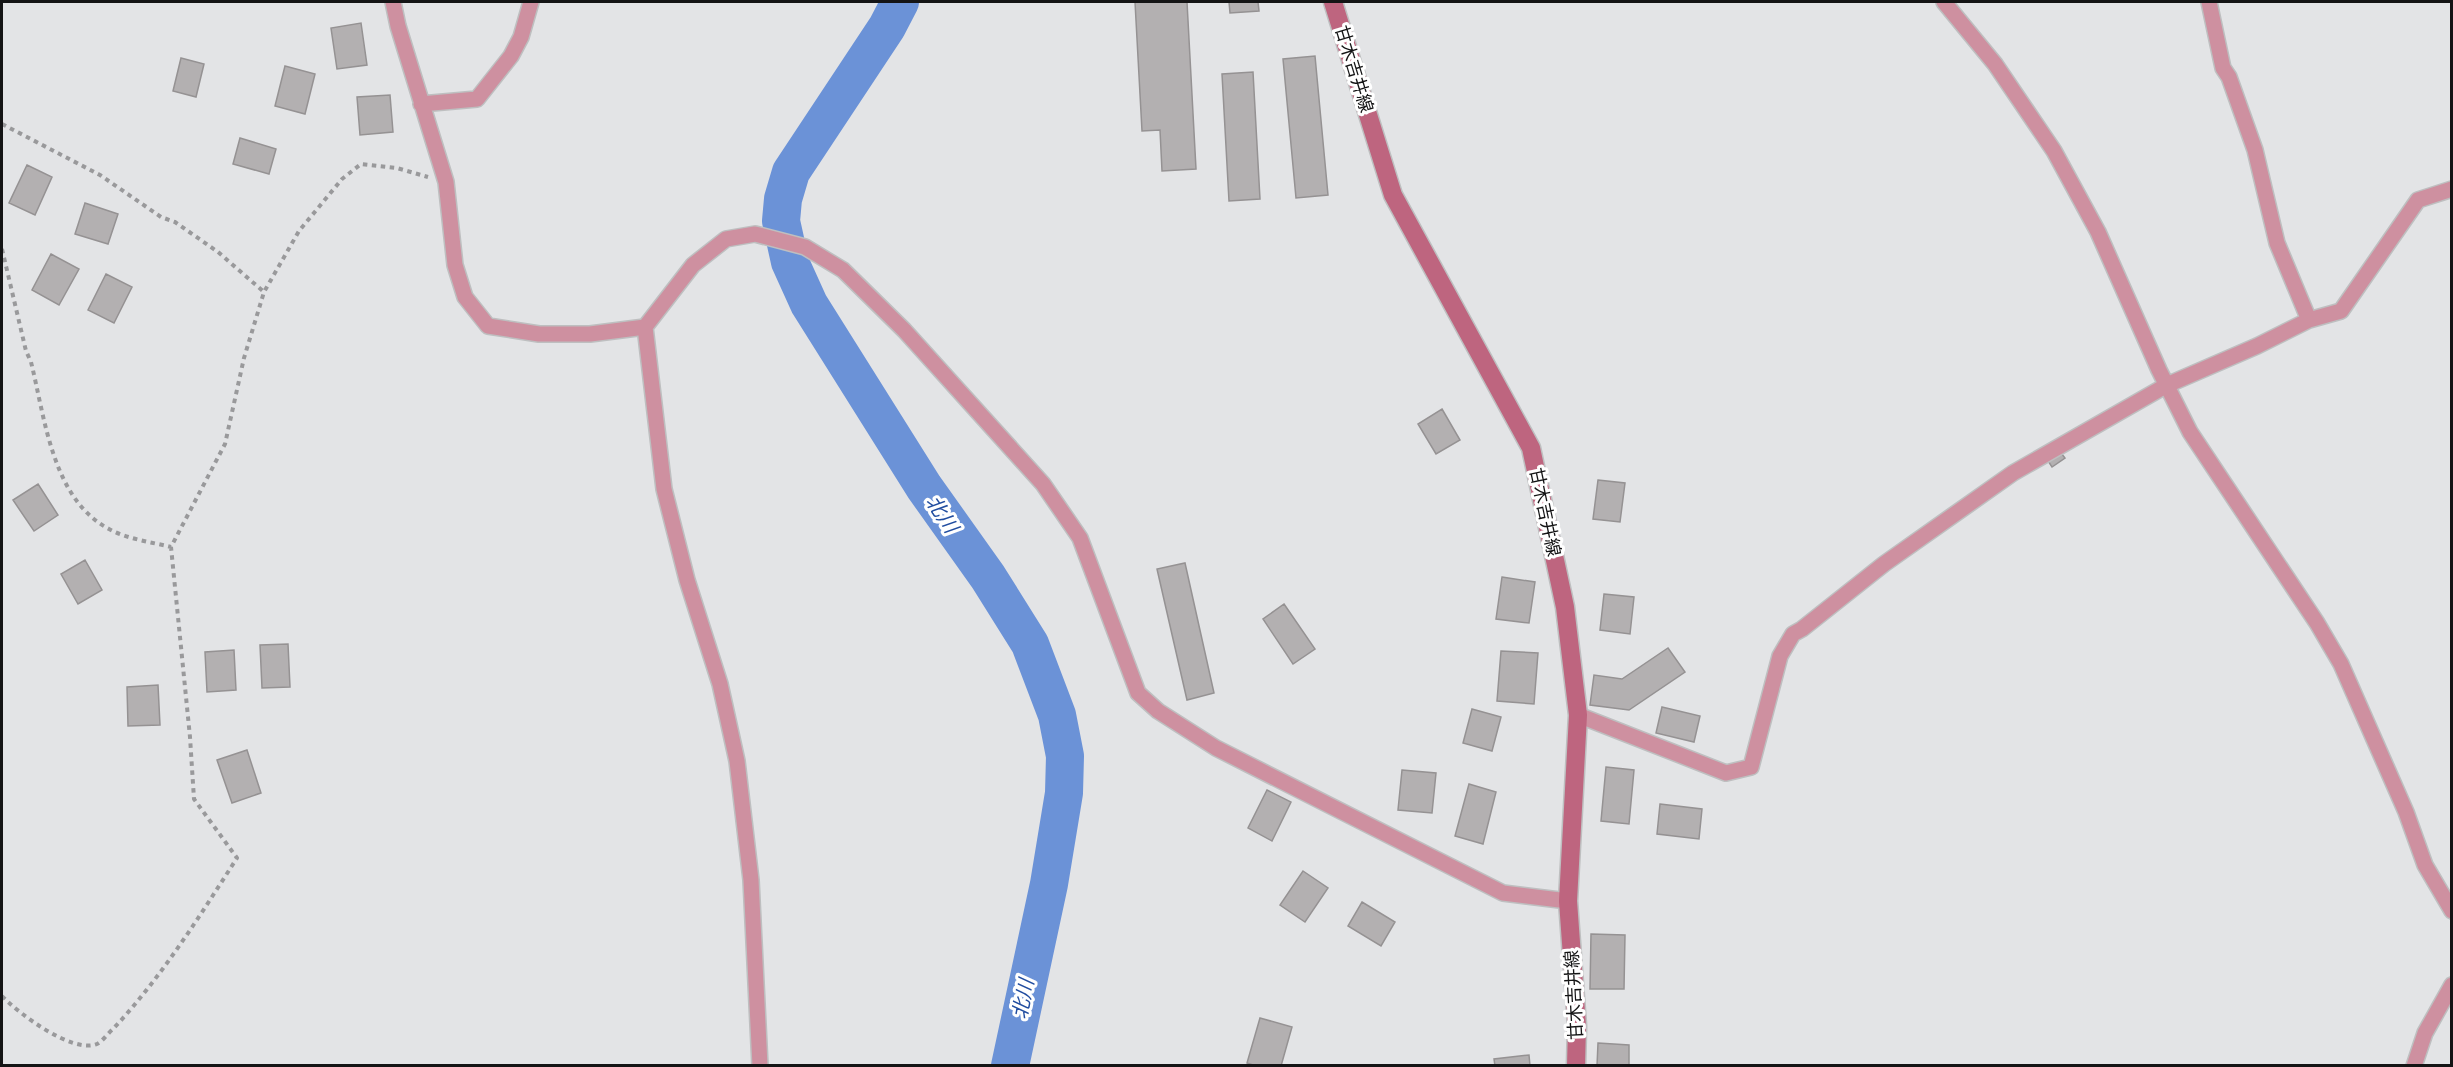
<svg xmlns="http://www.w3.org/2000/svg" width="2453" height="1067" font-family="'Source Serif 4','Noto Sans JP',serif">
  <rect width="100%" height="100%" fill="#e3e4e6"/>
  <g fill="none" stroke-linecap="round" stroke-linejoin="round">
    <!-- river -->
    <path stroke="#6b92d7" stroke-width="38" d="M900 2 887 27 791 172 783 199 781 221 790 262 809 304 924 487 988 577 1030 644 1057 715 1065 756 1064 793 1049 884 1010 1066"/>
  </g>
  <!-- building -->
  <path fill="#b3b0b1" stroke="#959293" stroke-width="1.5" d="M1135 2H1187L1196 169 1162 171 1160 130 1142 131Z
    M1229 2H1258L1259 11 1230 13Z
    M361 23 367 65 337 69 331 28Z
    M1315 56 1328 195 1296 198 1283 59Z
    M181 58 204 64 196 97 173 91Z
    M285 66 315 74 305 114 275 106Z
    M1253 72 1260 199 1229 201 1222 74Z
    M390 95 393 132 360 135 357 97Z
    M240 138 276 149 269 174 233 164Z
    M27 165 52 177 35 215 9 203Z
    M85 203 118 214 108 244 75 234Z
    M51 254 79 269 59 305 32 290Z
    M106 274 132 287 114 323 88 310Z
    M1442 409 1460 440 1436 454 1418 424Z
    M2058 449 2065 458 2052 467 2046 458Z
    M1598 480 1625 483 1620 522 1593 519Z
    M38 484 58 515 34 531 13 500Z
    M85 560 102 590 78 604 61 574Z
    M1185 563 1214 693 1187 700 1157 569Z
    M1502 577 1535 582 1529 623 1496 619Z
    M1604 594 1634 597 1630 634 1600 630Z
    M1284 604 1315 649 1293 664 1263 619Z
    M288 644 290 687 262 688 260 645Z
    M1668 648 1685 672 1629 710 1590 705 1594 675 1622 679Z
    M234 650 236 690 207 692 205 652Z
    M1501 651 1538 653 1534 704 1497 701Z
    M158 685 160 725 128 726 127 687Z
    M1662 707 1700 716 1694 742 1656 733Z
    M1472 709 1501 717 1492 751 1463 743Z
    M247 750 261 793 232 803 217 760Z
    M1606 767 1634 770 1629 824 1601 821Z
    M1402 770 1436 773 1432 813 1398 810Z
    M1469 784 1496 792 1483 844 1455 836Z
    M1267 790 1291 802 1272 841 1248 828Z
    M1660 804 1702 809 1699 839 1657 834Z
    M1303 871 1328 888 1305 922 1280 905Z
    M1362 902 1395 922 1381 946 1348 926Z
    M1591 934 1625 935 1624 989H1590Z
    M1260 1018 1292 1027 1281 1066H1256L1247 1063Z
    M1598 1043 1629 1045V1066H1597Z
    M1529 1055 1530 1066H1495L1494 1059Z"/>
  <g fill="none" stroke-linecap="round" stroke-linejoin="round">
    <!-- minor casing -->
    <g stroke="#bebfc0" stroke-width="18">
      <path id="minor" d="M393 2 398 26 446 182 455 265 465 297 488 326 539 334H590L645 327
        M1944 2 1995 64 2054 151 2098 232 2159 370 2190 432 2317 623 2341 664 2406 812 2425 865 2452 911
        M2209 2 2223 68 2229 77 2255 150 2277 243 2309 320
        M421 104 477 99 511 56 521 37 531 2
        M1578 715 1726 773 1751 767 1780 656 1793 634 1802 629 1884 564 2013 473 2167 385 2257 346 2309 320 2341 311 2418 200 2452 189
        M760 1066 751 880 737 761 720 684 687 580 664 489 645 327 693 265 726 239 755 234 805 247 843 270 904 330 1043 484 1080 538 1138 693 1158 711 1216 748 1503 893 1568 901
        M2414 1066 2425 1033 2452 985"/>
    </g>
    <!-- secondary casing -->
    <g stroke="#bebfc0" stroke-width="21">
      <path id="secondary" d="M1333 2 1393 195 1531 448 1565 607 1578 715 1568 901 1577 1026 1576 1066"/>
    </g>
    <!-- path -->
    <path stroke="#99999b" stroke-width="4" stroke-dasharray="4.5 4.5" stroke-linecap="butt" d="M2 124 100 175 161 217 175 222 218 252 264 292
      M2 249 26 351 31 362C45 418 52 499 109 529 127 539 151 542 171 547
      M2 996C18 1013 72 1054 97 1044 102 1042 108 1033 113 1029 161 978 199 917 237 858L194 799 190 737 171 547 225 444 244 358 264 292 299 231 342 179 361 164 397 168 428 177"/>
    <!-- minor -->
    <use href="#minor" stroke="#ce90a0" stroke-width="15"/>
    <!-- secondary -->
    <use href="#secondary" stroke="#be657f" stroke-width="18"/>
  </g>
  <g text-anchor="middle" stroke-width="6" stroke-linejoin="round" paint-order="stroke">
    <!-- street labels -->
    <g font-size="18" fill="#141415" stroke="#fff">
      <text transform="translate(1354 69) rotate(73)" y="6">甘木吉井線</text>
      <text transform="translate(1545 512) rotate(78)" y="6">甘木吉井線</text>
      <text transform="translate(1574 995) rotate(-93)" y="6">甘木吉井線</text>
    </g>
    <!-- water labels -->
    <g font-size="20" font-style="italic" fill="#214da0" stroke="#fff">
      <text transform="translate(942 514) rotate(56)" y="7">北川</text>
      <text transform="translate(1023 999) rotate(-79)" y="7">北川</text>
    </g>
  </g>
  <!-- border -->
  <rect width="2453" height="1067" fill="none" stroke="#141415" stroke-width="6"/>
</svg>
